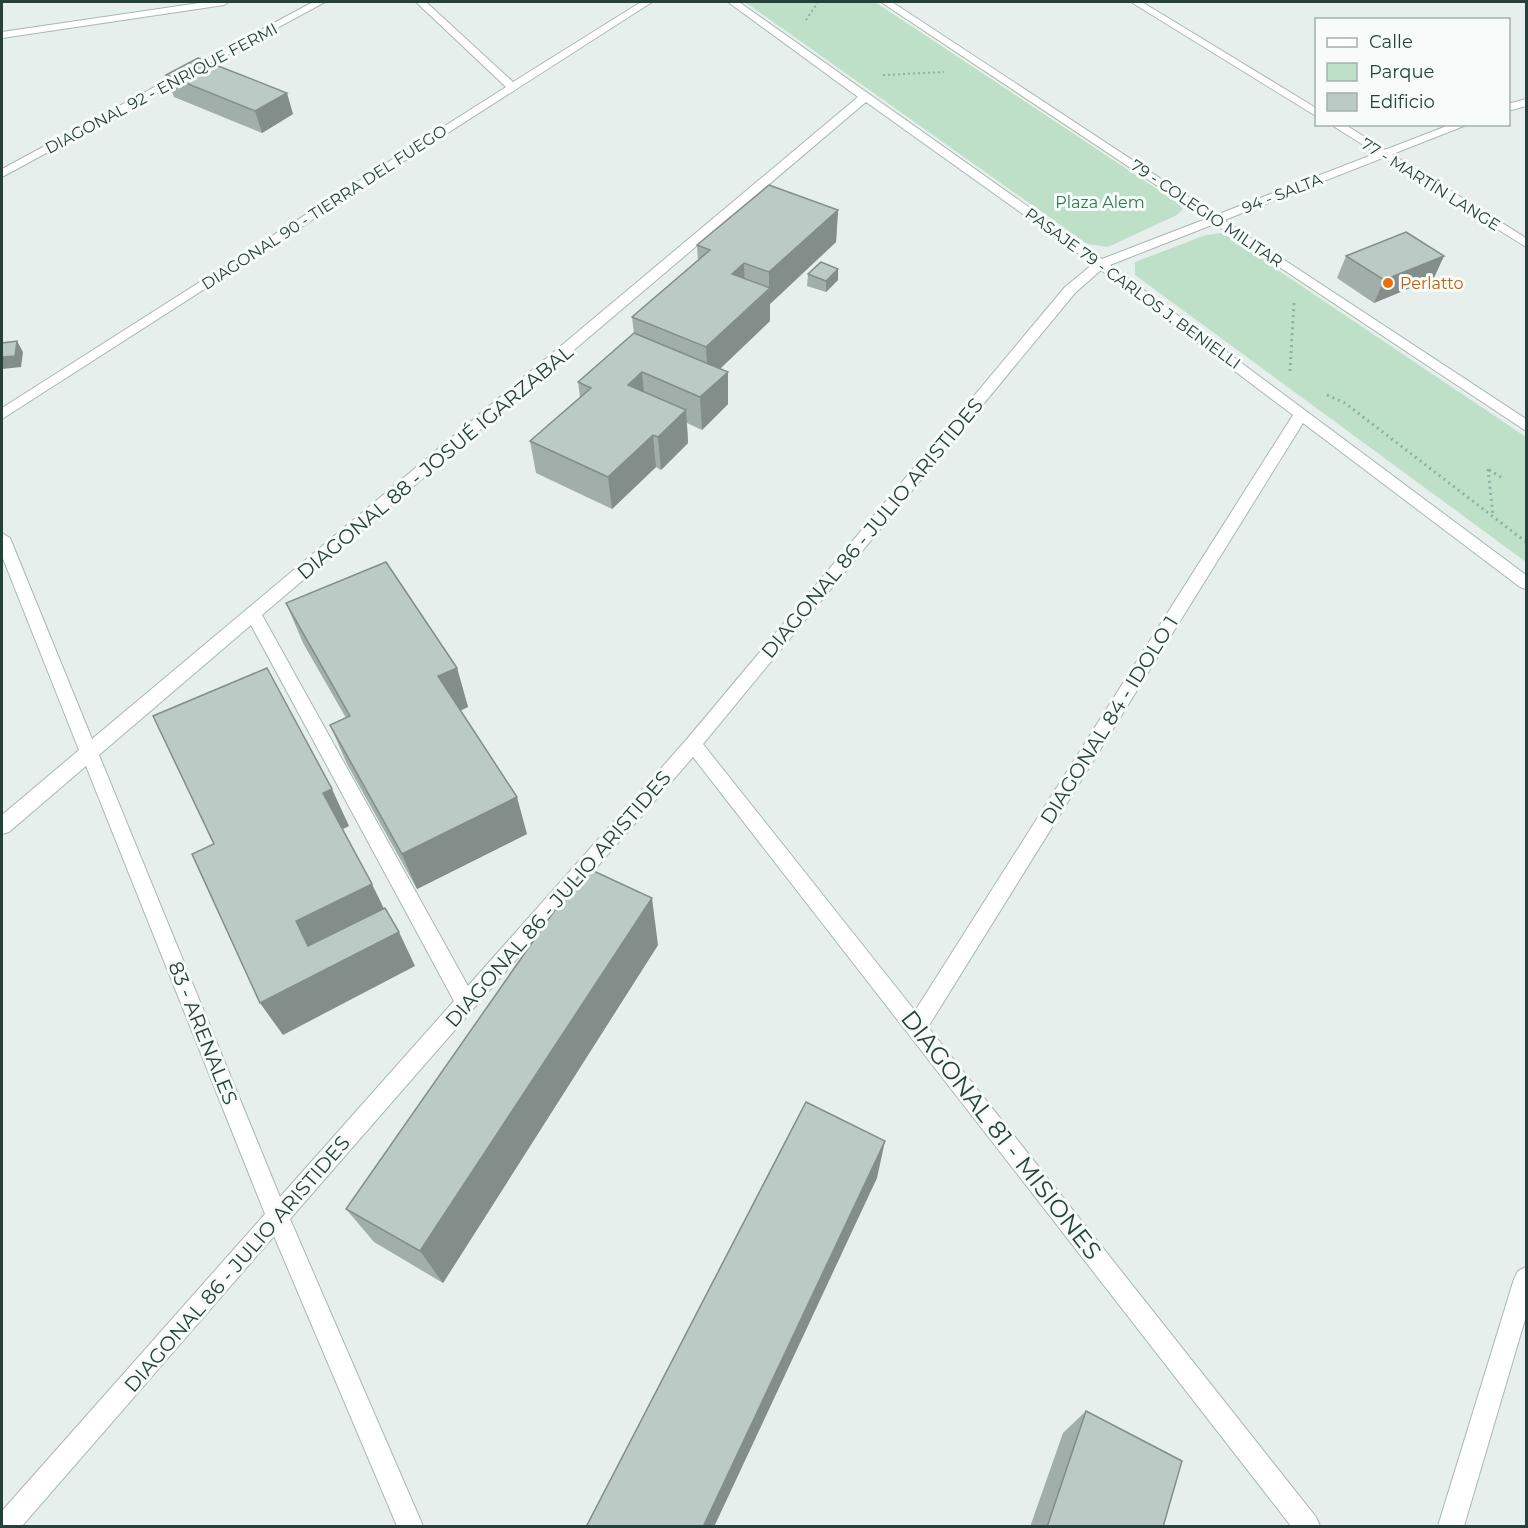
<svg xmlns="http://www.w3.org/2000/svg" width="1528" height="1528" font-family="Montserrat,sans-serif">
  <rect width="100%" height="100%" fill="#e6efeb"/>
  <!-- green -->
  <path fill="#bfe0c8" d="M745 2H875L1178 203 1183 209 1177 215 1108 247 1087 244Z
    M1223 233 1526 437V562L1135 275V262L1206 235Z"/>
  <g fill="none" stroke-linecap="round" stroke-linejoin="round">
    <!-- minor casing -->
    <g stroke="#a8b8b2" stroke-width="2">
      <path id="minor" d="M206 2H229L224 5 2 38V32Z
        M313 2H325L2 177V169Z
        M416 2H426L513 82 641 2H652L2 419V408L506 87Z
        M728 2H739L1102 259 1452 124H1469L1110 265 1526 575V589L1520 587 1303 423 928 1027 1316 1517 1320 1526H1291L693 757 290 1219 423 1526H397L274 1236 22 1526H2V1511L265 1214 86 766 9 832 2 834V815L79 750 2 556V533L10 538 92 739 858 97ZM866 102 1093 264 1065 287 687 739 468 986 262 615ZM1101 270 1293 415 915 1011 703 744 1075 293ZM251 625 454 1001 280 1197 99 755Z
        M1526 99V106L1508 111V104Z
        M1526 1267V1316L1464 1526H1438L1514 1279 1518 1271Z"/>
    </g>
    <!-- tertiary casing -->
    <g stroke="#a8b8b2" stroke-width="2">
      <path id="tertiary" d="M881 2H892L1526 419V431Z
        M1131 2H1142L1316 108V116Z
        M1330 124H1344L1526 238V247Z"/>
    </g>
    <!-- path-far1 -->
    <path stroke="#86b3a5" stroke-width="2" stroke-dasharray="2 3" stroke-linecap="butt" d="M806 20 818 2
      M883 75 944 72"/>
    <!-- path -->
    <path stroke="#86b3a5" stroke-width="3" stroke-dasharray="2 4" stroke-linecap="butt" d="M1290 371 1294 303
      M1327 395 1345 403 1526 542
      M1488 469 1493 515
      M1489 470 1504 479"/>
    <!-- minor -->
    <use href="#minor" fill="#fff" fill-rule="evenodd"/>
    <!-- tertiary -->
    <use href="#tertiary" fill="#fff" fill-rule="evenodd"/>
  </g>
  <!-- wall -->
  <path fill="#a1aea9" d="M166 75 293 114 262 133 174 97Z
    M838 210 836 242 770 304V321L720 369 728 372V404L702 430 687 423 688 443 661 470 656 467 612 509 536 473 530 441 580 397 578 382 634 334 632 317 698 260 697 245Z
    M1346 256 1434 278 1374 303 1337 278Z
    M808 274 838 280 826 292 807 286Z
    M286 603 457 668 468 707 460 711 527 834 417 889 347 764 330 725 346 718 303 643Z
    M658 945 443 1283 374 1242 346 1209Z
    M1086 1411 1163 1527H1030L1063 1433Z"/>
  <!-- shaded-wall -->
  <path fill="#838d89" d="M287 93 293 114 262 133 255 111Z
    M838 210 836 242 770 304V321L708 380 706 347 769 290V272Z
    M1444 256 1434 278 1374 303 1384 280Z
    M744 263 745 295 732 274Z
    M838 269V280L826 292V281Z
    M17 341 23 352 21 367 2 369V357Z
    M642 372 645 405 628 385Z
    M728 372V404L702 430 700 397Z
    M686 410 688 443 661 470 658 437Z
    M653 435 656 467 612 509 608 477Z
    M457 668 468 707 450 715 438 676Z
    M332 789 349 826 341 830 323 793Z
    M517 797 527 834 417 889 402 854Z
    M372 884 389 919 399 932 415 966 283 1035 260 1003 308 946 296 921Z
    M652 898 658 945 443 1283 420 1251Z
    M885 1141 877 1178 714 1527H703Z"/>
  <!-- building -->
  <path fill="#bbcac4" stroke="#838d89" stroke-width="1.5" d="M198 58 287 93 255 111 166 75Z
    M769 185 838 210 769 272 744 263 732 274 770 288 706 347 632 317 710 250 697 245Z
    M1406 232 1444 256 1384 280 1346 256Z
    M821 262 838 269 826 281 808 274Z
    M634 333 728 372 700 397 642 372 628 385 686 410 658 437 653 435 608 477 530 441 591 388 578 382Z
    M17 341 15 356 2 357V343Z
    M386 562 457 668 438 676 517 797 402 854 330 725 350 716 286 603Z
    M267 668 332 789 323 793 372 884 296 921 308 946 385 908 399 932 260 1003 192 854 214 844 153 716Z
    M585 867 652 898 420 1251 346 1209Z
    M806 1102 885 1141 703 1527H586Z
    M1086 1411 1182 1461 1163 1527H1047Z"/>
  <!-- markers -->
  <circle fill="#e8710a" stroke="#f7fbf9" stroke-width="2" cx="1388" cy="283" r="6"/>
  <g text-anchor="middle" stroke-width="6" stroke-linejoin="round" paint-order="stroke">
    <!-- far-street labels -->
    <g font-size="16" fill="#24423a" stroke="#f7fbf9">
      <text transform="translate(161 88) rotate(-28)" y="6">DIAGONAL 92 - ENRIQUE FERMI</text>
      <text transform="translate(1431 184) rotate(32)" y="6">77 - MARTÍN LANGE</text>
      <text transform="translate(1282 193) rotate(-21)" y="6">94 - SALTA</text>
      <text transform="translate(324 207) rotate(-33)" y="6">DIAGONAL 90 - TIERRA DEL FUEGO</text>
      <text transform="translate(1207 213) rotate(34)" y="6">79 - COLEGIO MILITAR</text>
      <text transform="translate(1133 288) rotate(36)" y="6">PASAJE 79 - CARLOS J. BENIELLI</text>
    </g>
    <!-- far-park labels -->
    <g font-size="16" fill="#2d7a4b" stroke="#f7fbf9">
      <text x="1100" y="208">Plaza Alem</text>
    </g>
    <!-- far-food labels -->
    <g font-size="16" fill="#c56008" stroke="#f7fbf9" text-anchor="start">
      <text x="1400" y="289">Perlatto</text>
    </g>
    <!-- street labels -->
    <g font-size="20" fill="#24423a" stroke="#f7fbf9">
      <text transform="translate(435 462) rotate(-40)" y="7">DIAGONAL 88 - JOSUÉ IGARZABAL</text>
      <text transform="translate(872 528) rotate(-50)" y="7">DIAGONAL 86 - JULIO ARISTIDES</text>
      <text transform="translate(1109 720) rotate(-58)" y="7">DIAGONAL 84 - IDOLO 1</text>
      <text transform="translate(558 899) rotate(-49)" y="7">DIAGONAL 86 - JULIO ARISTIDES</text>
      <text transform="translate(203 1033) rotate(68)" y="7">83 - ARENALES</text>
      <text transform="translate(237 1264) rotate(-49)" y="7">DIAGONAL 86 - JULIO ARISTIDES</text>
    </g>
    <!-- near-street labels -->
    <g font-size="24" fill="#24423a" stroke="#f7fbf9">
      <text transform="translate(1001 1135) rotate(52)" y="8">DIAGONAL 81 - MISIONES</text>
    </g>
  </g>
  <!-- border -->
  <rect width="1528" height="1528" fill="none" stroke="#24423a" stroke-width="6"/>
  <!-- legend -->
  <rect x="1315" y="18" width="195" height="108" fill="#f7fbf9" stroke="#a3b1ad" stroke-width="1.5"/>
  <rect x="1327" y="38" width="30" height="9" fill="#ffffff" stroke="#a3b1ad" stroke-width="1.5"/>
  <text x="1369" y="48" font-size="18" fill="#24423a">Calle</text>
  <rect x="1327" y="63" width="30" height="18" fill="#bfe0c8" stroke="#a3b1ad" stroke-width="1.5"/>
  <text x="1369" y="78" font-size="18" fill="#24423a">Parque</text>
  <rect x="1327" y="93" width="30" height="18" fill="#bbcac4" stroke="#a3b1ad" stroke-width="1.5"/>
  <text x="1369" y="108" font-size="18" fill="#24423a">Edificio</text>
</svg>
